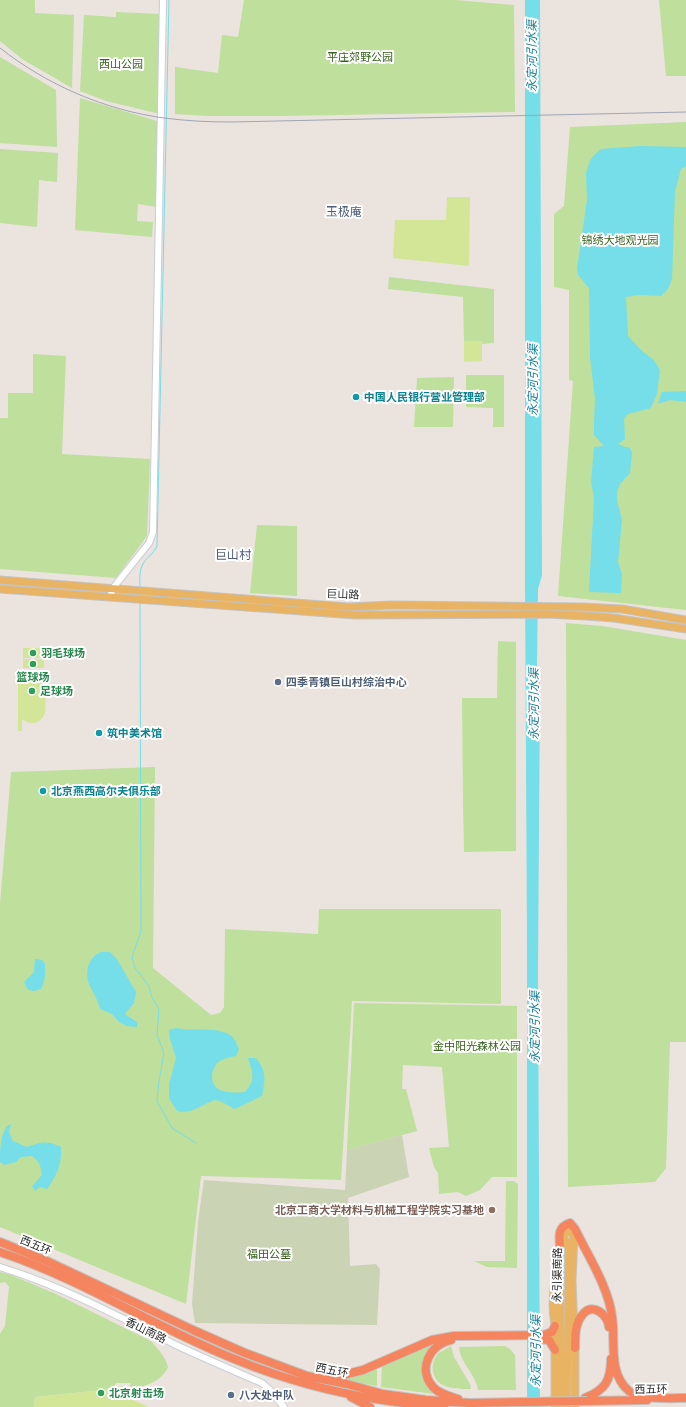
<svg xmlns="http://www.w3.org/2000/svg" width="686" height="1407" font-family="Commissioner,'Noto Sans SC',sans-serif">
  <rect width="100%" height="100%" fill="#ebe3dd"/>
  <!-- green -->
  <path fill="#bfdf9c" d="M0 0H35V13L74 15 72 88 22 59 0 41Z
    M244 0H456L514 5 515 112 281 116H207L175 114V67L218 73 222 35 238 37Z
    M659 0H686V76H666Z
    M116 12 160 14V114L106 101 80 91 84 15 116 17Z
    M0 57 56 90 57 147 0 143Z
    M80 98 157 121V207L138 204 137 221 153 222 152 237 75 230Z
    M686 122V610L558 596 573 381 569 380V290L554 287V214L564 206 570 127Z
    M0 149 58 153 57 182 39 180 37 227 0 223Z
    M389 277 494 289V343L482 344V341H464L463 297 388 289Z
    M33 354 66 356 62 454 150 459 147 536 116 578 0 569V418H8V393H33Z
    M466 375H504V427H493V408L466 407Z
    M454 377 453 427H414L417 378Z
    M257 525 297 526V596L250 593Z
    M566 623 602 626 686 640V1042H670L666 1168 655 1182 568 1187Z
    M498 641 516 642V851L464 852 463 800 462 698H497Z
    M155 767 153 968 211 1015 220 1013 224 1007 225 929 318 934 319 909H501V1004L352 1001 341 1180 201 1176 186 1304 0 1227V904L11 772Z
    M354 1003 517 1006V1177H492L480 1190 466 1196 458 1192 439 1194 438 1173 434 1167 429 1148 449 1147 442 1067 403 1065 402 1089H406L417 1131 347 1150Z
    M506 1181H514L518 1184 517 1268 487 1267 474 1261H505Z
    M0 1272 11 1275 56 1294 151 1341C158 1349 165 1356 168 1367 161 1382 146 1386 131 1389L130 1383H116L113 1389 35 1397 34 1407H0V1334L5 1326 9 1287 5 1282 0 1283Z
    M433 1342 434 1345 427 1353 428 1386 434 1394 381 1387 382 1364Z
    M451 1346 454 1357 470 1384 471 1389C462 1389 453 1389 445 1386 432 1381 429 1365 437 1355 440 1351 447 1349 451 1346Z
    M505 1346 510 1349 515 1355 516 1390H478C476 1374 460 1363 459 1347Z
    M377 1366V1386L339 1379Z"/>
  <!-- cemetery -->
  <path fill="#cad4b5" d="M402 1135 409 1177 348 1198 350 1266 376 1264 380 1269 377 1325 195 1323 192 1304 198 1221 204 1180 345 1190 347 1150Z"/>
  <!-- pitch -->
  <path fill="#d3e698" d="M447 197H470L469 266 393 258 395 220H446Z
    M464 341H482V361L464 362Z
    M23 648H44V658H23Z
    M23 659H44V668H23Z
    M18 671H21V676C26 672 30 670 36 672 50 677 45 701 45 713 41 724 30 726 22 719V731H18Z
    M121 1386 127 1387 128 1398 149 1407H34L35 1397 113 1389Z"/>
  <!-- water -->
  <path fill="#75dee8" d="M525 0H540L542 575 538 589 537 665 540 683 538 971 540 1407H527V940L525 578Z
    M640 146 686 147V166L681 169 675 192 672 279 668 289 661 296 640 295 626 297 628 336 642 351 654 360 660 370 657 394 651 408 628 414 624 419 625 439 618 444 625 447 630 448 632 453 630 473 620 484 617 492V500L622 520 618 562 622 574 621 593 589 592 594 497 591 482 594 447 604 446 594 435V424L595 399 590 357 589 288 578 275 577 269 587 200 586 173 590 161 593 156 601 149Z
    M686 391V402L670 400 658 404 662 392Z
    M101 952H110L117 959 136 992 134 1003 125 1014 137 1022V1027L127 1026 119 1022 112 1014 100 1009C99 1005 98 1001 96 998 94 992 89 986 88 981 85 969 90 956 101 952Z
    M35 959 42 960 45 964C45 972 46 981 41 989L34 991 28 990 24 982 34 972Z
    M176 1028C195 1032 218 1025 233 1037 235 1040 237 1045 239 1049L236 1056C231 1057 225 1058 220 1061 211 1066 208 1085 220 1090 229 1093 236 1093 245 1092 256 1079 253 1074 248 1058H256C267 1071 265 1081 262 1096L235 1109C228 1106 223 1101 215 1100 202 1104 192 1115 177 1111L169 1098V1084L176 1058 170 1039 169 1030Z
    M11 1124 9 1132 13 1141 27 1147C41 1142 47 1140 61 1147 62 1165 57 1175 47 1189L40 1187 35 1191 32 1186 42 1175C41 1166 39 1161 32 1156L21 1157 16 1162 4 1165 0 1162C0 1150 0 1138 6 1127Z"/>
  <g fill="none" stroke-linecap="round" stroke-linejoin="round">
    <!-- stream -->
    <path stroke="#75dee8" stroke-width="1" d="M140 588C140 581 139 572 142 566 145 558 154 554 157 546L169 0
      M140 603 141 931 132 957 135 968 149 986 152 998 159 1009 157 1035 164 1053 159 1081 157 1101 172 1128 196 1143"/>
    <!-- secondary casing -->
    <g stroke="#c8ced7" stroke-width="8">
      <path id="secondary" d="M110 597 113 588 149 543 153 532 163 0
        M0 1267C62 1286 120 1317 178 1346 206 1359 234 1371 262 1383L270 1390 284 1407"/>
    </g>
    <!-- primary casing -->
    <g stroke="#c3c3c3" stroke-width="9">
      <path id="primary" d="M0 580 348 607 392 605 583 607 622 609 686 620
        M0 589 355 615 546 614 586 616 614 618 686 629
        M561 1246 566 1241 569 1242 567 1407
        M575 1343V1407
        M555 1407V1326C552 1308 553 1287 558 1270
        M561 1407 560 1246 565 1233 570 1231 574 1236 572 1281 574 1333"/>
    </g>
    <!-- highway casing -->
    <g stroke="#c3c3c3" stroke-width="10">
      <path id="highway" d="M0 1242 49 1262 193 1330 245 1353 307 1376 347 1384 383 1394 426 1400 470 1403
        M560 1246C559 1235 558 1227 570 1223L575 1229C588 1256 608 1286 612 1316 616 1340 607 1373 629 1391 640 1400 672 1398 686 1398
        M0 1252C84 1280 159 1330 242 1362 307 1388 375 1402 444 1407
        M537 1339 549 1340 555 1350
        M451 1340C430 1344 417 1369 433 1387 439 1394 449 1396 458 1399
        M575 1348C575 1336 575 1323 583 1314 593 1302 608 1315 609 1327
        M324 1376H339L363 1370 432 1340 454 1336 544 1335 552 1332 555 1326
        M351 1397 370 1407
        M585 1398C605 1390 611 1381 611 1359
        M587 1401 647 1400"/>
    </g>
    <!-- secondary -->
    <use href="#secondary" stroke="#fff" stroke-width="6"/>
    <!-- primary -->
    <use href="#primary" stroke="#e9b364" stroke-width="7"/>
    <!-- highway -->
    <use href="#highway" stroke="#f5855e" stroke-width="8"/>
    <!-- rail -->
    <path stroke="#a0a6b3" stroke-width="1" d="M0 48C47 85 105 110 164 118 187 121 209 122 232 122L686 112"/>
    <!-- highway-bridge casing -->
    <g stroke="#c3c3c3" stroke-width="10" stroke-linecap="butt">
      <path id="highway-bridge" d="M470 1403 587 1401"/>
    </g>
    <!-- highway-bridge -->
    <use href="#highway-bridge" stroke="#f5855e" stroke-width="8"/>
  </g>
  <!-- markers -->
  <g fill="#0f9aa8" stroke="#fff" stroke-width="1.5">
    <circle cx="356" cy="397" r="4"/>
    <circle cx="99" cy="733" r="4"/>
    <circle cx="43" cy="791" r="4"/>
  </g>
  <g fill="#2e9e5b" stroke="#fff" stroke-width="1.5">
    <circle cx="33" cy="653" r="4"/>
    <circle cx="33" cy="664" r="4"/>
    <circle cx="32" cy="691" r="4"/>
    <circle cx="101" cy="1393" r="4"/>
  </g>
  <g fill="#5c6f8a" stroke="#fff" stroke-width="1.5">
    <circle cx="278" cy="682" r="4"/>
    <circle cx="231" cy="1395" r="4"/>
  </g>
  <circle fill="#8d6e63" stroke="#fff" stroke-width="1.5" cx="492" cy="1210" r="4"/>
  <g text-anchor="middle" stroke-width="4" stroke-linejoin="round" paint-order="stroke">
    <!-- park labels -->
    <g font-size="11" fill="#39631e" stroke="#fff">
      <text x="360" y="61">平庄郊野公园</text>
      <text x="121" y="68">西山公园</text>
      <text x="620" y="244">锦绣大地观光园</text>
      <text x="477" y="1050">金中阳光森林公园</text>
      <text x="269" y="1258">福田公墓</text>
    </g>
    <!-- culture labels -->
    <g font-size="11" font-weight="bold" fill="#0d838f" stroke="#fff" text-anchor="start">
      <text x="364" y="401">中国人民银行营业管理部</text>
      <text x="107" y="737">筑中美术馆</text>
      <text x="51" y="795">北京燕西高尔夫俱乐部</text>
    </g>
    <!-- street labels -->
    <g font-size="11" fill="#2a2a2a" stroke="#fff">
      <text transform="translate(343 594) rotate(2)" y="4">巨山路</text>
      <text transform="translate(36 1245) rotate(22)" y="4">西五环</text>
      <text transform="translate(557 1275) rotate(-89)" y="4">永引渠南路</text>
      <text transform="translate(146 1330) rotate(26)" y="4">香山南路</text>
      <text transform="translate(332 1370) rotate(11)" y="4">西五环</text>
      <text transform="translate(651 1389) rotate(-1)" y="4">西五环</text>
    </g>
    <!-- leisure labels -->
    <g font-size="11" font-weight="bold" fill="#27864d" stroke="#fff" text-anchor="start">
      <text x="41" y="657">羽毛球场</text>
      <text x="33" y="681" text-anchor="middle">篮球场</text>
      <text x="40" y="695">足球场</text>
      <text x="109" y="1397">北京射击场</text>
    </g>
    <!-- service labels -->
    <g font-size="11" font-weight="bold" fill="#4e5e75" stroke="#fff" text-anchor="start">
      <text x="286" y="686">四季青镇巨山村综治中心</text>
      <text x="239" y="1399">八大处中队</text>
    </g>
    <!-- education labels -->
    <g font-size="11" font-weight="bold" fill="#785e54" stroke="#fff" text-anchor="end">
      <text x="484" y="1214">北京工商大学材料与机械工程学院实习基地</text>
    </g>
    <!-- water labels -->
    <g font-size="12" font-style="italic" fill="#157e94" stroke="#fff">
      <text transform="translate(532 56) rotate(-90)" y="4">永定河引水渠</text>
      <text transform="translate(533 380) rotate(-90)" y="4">永定河引水渠</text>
      <text transform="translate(534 704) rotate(-90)" y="4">永定河引水渠</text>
      <text transform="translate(535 1027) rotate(-90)" y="4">永定河引水渠</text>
      <text transform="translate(536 1351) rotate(-90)" y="4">永定河引水渠</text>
    </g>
    <!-- neighbourhood labels -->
    <g font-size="12" fill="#4d5c78" stroke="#fff">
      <text x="344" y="216">玉极庵</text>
      <text x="233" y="559">巨山村</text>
    </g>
  </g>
</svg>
